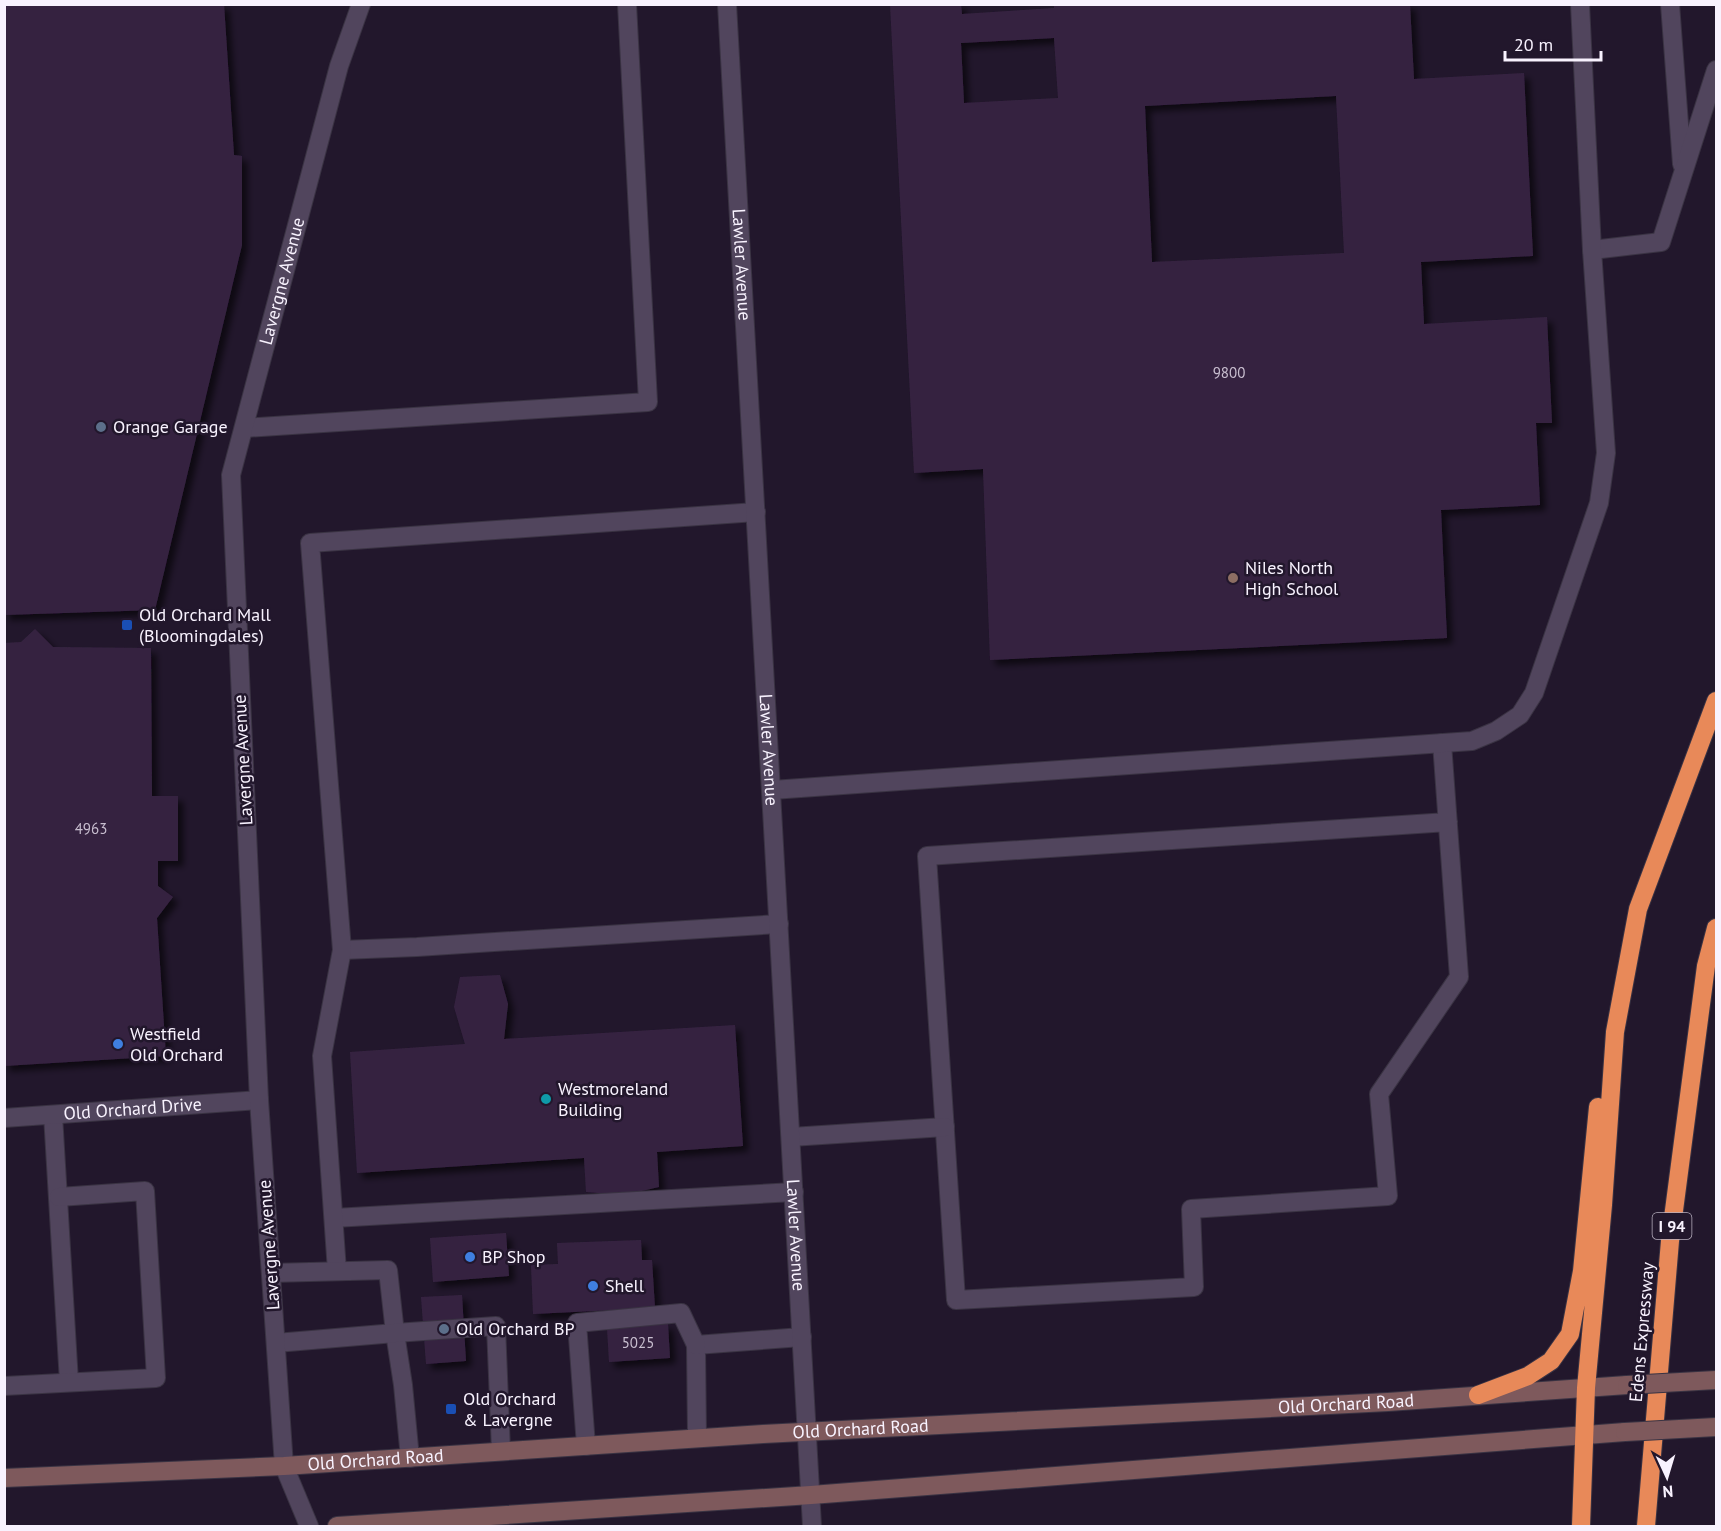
<svg xmlns="http://www.w3.org/2000/svg" width="1721" height="1531" font-family="'PT Sans',sans-serif">
  <defs>
    <filter id="shadow"><feDropShadow dx="5.5" dy="5.5" stdDeviation="3" flood-color="#0009"/></filter>
  </defs>
  <rect width="100%" height="100%" fill="#22172c"/>
  <!-- building -->
  <path fill="#362341" fill-rule="evenodd" filter="url(#shadow)" d="M4 4H224L234 155 242 156V245L155 610 4 615Z
    M890 4H961L962 14 1054 8V4H1410L1414 79 1524 73 1533 256 1421 262 1424 324 1547 317 1552 423H1536L1540 505 1441 510 1447 638 990 660 983 469 914 473ZM1054 38 1058 98 964 103 961 43ZM1336 96 1344 253 1152 262 1145 106Z
    M35 629 53 647 151 648 152 796H178V861H158V886L173 897 157 918 166 1056 4 1066V643L21 642Z
    M500 975 508 1004 504 1039 735 1025 743 1146 657 1152 659 1187 624 1195 586 1192 584 1158 357 1173 350 1052 465 1044 454 1007 460 977Z
    M506 1233 509 1276 433 1282 430 1238Z
    M641 1240 642 1260H652L655 1308 533 1314 531 1265 558 1264 557 1243Z
    M462 1295 466 1361 426 1364 421 1297Z
    M668 1324 670 1358 609 1362 607 1328Z"/>
  <g fill="none" stroke-linecap="round" stroke-linejoin="round">
    <!-- service casing -->
    <g stroke="#3a3343" stroke-width="20">
      <g id="service">
        <path d="M1670 4 1682 164"/>
        <path d="M1592 250 1661 242 1716 70"/>
        <path d="M244 428 648 402 627 4"/>
        <path d="M1442 743 1459 977 1379 1094 1388 1196 1191 1209 1194 1287 956 1300 927 856 1448 822"/>
        <path d="M772 790 1472 741 1496 731 1520 715 1534 693 1599 503 1606 453 1592 250 1580 4"/>
        <path d="M342 950 417 947 779 924"/>
        <path d="M53 1115 69 1382"/>
        <path id="s1" d="M4 1118 259 1100"/>
        <path d="M791 1137 945 1127"/>
        <path d="M334 1218 794 1192"/>
        <path d="M337 1271 322 1056 342 950 310 543 756 512"/>
        <path d="M271 1273 388 1270 395 1333 403 1385 410 1458"/>
        <path d="M276 1343 395 1333 496 1326 501 1451"/>
        <path d="M4 1386 156 1378 145 1191 59 1197"/>
        <path d="M697 1438 696 1345 802 1337"/>
        <path d="M586 1446 577 1323 681 1313 696 1345"/>
      </g>
    </g>
    <!-- tertiary casing -->
    <g stroke="#3a3343" stroke-width="20">
      <g id="tertiary">
        <path id="s2" d="M727 4 812 1526"/>
        <path id="s3" d="M309 1526 284 1466 259 1100 231 475 339 66 361 4"/>
      </g>
    </g>
    <!-- secondary casing -->
    <g stroke="#3a3343" stroke-width="20">
      <g id="secondary">
        <path id="s4" d="M4 1478 284 1466 763 1434 1388 1402 1627 1385"/>
        <path d="M337 1526 811 1495 1625 1432"/>
      </g>
    </g>
    <!-- motorway casing -->
    <g stroke="#3a3343" stroke-width="20">
      <path id="motorway" d="M1478 1395 1528 1376 1551 1361 1570 1334 1582 1271 1598 1107
        M1581 1526 1586 1388 1603 1205 1615 1032 1638 909 1716 701
        M1646 1526 1670 1241 1706 966 1716 928"/>
    </g>
    <!-- service -->
    <use href="#service" stroke="#51455d" stroke-width="18"/>
    <!-- tertiary -->
    <use href="#tertiary" stroke="#51455d" stroke-width="18"/>
    <!-- secondary -->
    <use href="#secondary" stroke="#7e595c" stroke-width="18"/>
    <!-- motorway -->
    <use href="#motorway" stroke="#e88959" stroke-width="18"/>
    <!-- secondary-bridge casing -->
    <g stroke="#3a3343" stroke-width="20" stroke-linecap="butt">
      <path id="secondary-bridge" d="M1627 1385 1716 1380
        M1625 1432 1716 1427"/>
    </g>
    <!-- secondary-bridge -->
    <use href="#secondary-bridge" stroke="#7e595c" stroke-width="18"/>
  </g>
  <!-- markers -->
  <g fill="#5c6f8a" stroke="#22172c" stroke-width="2">
    <circle cx="101" cy="427" r="6"/>
    <circle cx="444" cy="1329" r="6"/>
  </g>
  <circle fill="#8d6e63" stroke="#22172c" stroke-width="2" cx="1233" cy="578" r="6"/>
  <g fill="#1a4fb4" stroke="#22172c" stroke-width="2">
    <rect x="121" y="619" width="12" height="12" rx="3"/>
    <rect x="445" y="1403" width="12" height="12" rx="3"/>
  </g>
  <g fill="#3f7fe0" stroke="#22172c" stroke-width="2">
    <circle cx="118" cy="1044" r="6"/>
    <circle cx="470" cy="1257" r="6"/>
    <circle cx="593" cy="1286" r="6"/>
  </g>
  <circle fill="#0f9aa8" stroke="#22172c" stroke-width="2" cx="546" cy="1099" r="6"/>
  <g text-anchor="middle" stroke-width="5" stroke-linejoin="round" paint-order="stroke">
    <!-- number labels -->
    <g font-size="15" fill="#c8becf">
      <text x="1229" y="378">9800</text>
      <text x="91" y="834">4963</text>
      <text x="638" y="1348">5025</text>
    </g>
    <!-- shield labels -->
    <rect fill="#22172c" stroke="#b8b0bf" stroke-width="1.5" x="1652.5" y="1213" width="39" height="26" rx="4.5"/>
    <g font-size="16" font-weight="bold" fill="#f8f2fe">
      <text x="1672" y="1232">I 94</text>
    </g>
    <!-- street labels -->
    <g font-size="18" fill="#f8f2fe" stroke="#22172c">
      <text dy="6" stroke="none"><textPath href="#s2" startOffset="261">Lawler Avenue</textPath></text>
      <text dy="6" stroke="none"><textPath href="#s3" startOffset="1258">Lavergne Avenue</textPath></text>
      <text dy="6" stroke="none"><textPath href="#s2" startOffset="747">Lawler Avenue</textPath></text>
      <text transform="translate(243 760) rotate(-93)" y="6">Lavergne Avenue</text>
      <text dy="6" stroke="none"><textPath href="#s1" startOffset="129">Old Orchard Drive</textPath></text>
      <text dy="6" stroke="none"><textPath href="#s2" startOffset="1233">Lawler Avenue</textPath></text>
      <text transform="translate(269 1245) rotate(-94)" y="6">Lavergne Avenue</text>
      <text transform="translate(1642 1332) rotate(-85)" y="6">Edens Expressway</text>
      <text dy="6" stroke="none"><textPath href="#s4" startOffset="1344">Old Orchard Road</textPath></text>
      <text dy="6" stroke="none"><textPath href="#s4" startOffset="858">Old Orchard Road</textPath></text>
      <text dy="6" stroke="none"><textPath href="#s4" startOffset="372">Old Orchard Road</textPath></text>
    </g>
    <!-- poi labels -->
    <g font-size="18" fill="#f8f2fe" stroke="#22172c" text-anchor="start">
      <text x="113" y="433">Orange Garage</text>
      <text x="1245" y="574">Niles North<tspan x="1245" dy="21">High School</tspan></text>
      <text x="139" y="621">Old Orchard Mall<tspan x="139" dy="21">(Bloomingdales)</tspan></text>
      <text x="130" y="1040">Westfield<tspan x="130" dy="21">Old Orchard</tspan></text>
      <text x="558" y="1095">Westmoreland<tspan x="558" dy="21">Building</tspan></text>
      <text x="482" y="1263">BP Shop</text>
      <text x="605" y="1292">Shell</text>
      <text x="456" y="1335">Old Orchard BP</text>
      <text x="463" y="1405">Old Orchard<tspan x="463" dy="21">&amp; Lavergne</tspan></text>
    </g>
  </g>
  <!-- border -->
  <rect width="1721" height="1531" fill="none" stroke="#f8f2fe" stroke-width="12"/>
  <!-- north arrow -->
  <g transform="translate(1667 1477) rotate(176)" stroke="#22172c" stroke-width="4.5" paint-order="stroke">
  <path d="M0-4.5L10 22L0 15L-10 22Z" fill="#f8f2fe"/>
  <text y="-9" font-size="16" font-weight="bold" text-anchor="middle" fill="#f8f2fe">N</text>
  </g>
  <!-- scale -->
  <path d="M1505 51v9h96v-9" fill="none" stroke="#f8f2fe" stroke-width="3"/>
  <text x="1514" y="51" font-size="18" fill="#f8f2fe" stroke="#22172c" stroke-width="4.5" paint-order="stroke">20 m</text>
</svg>
